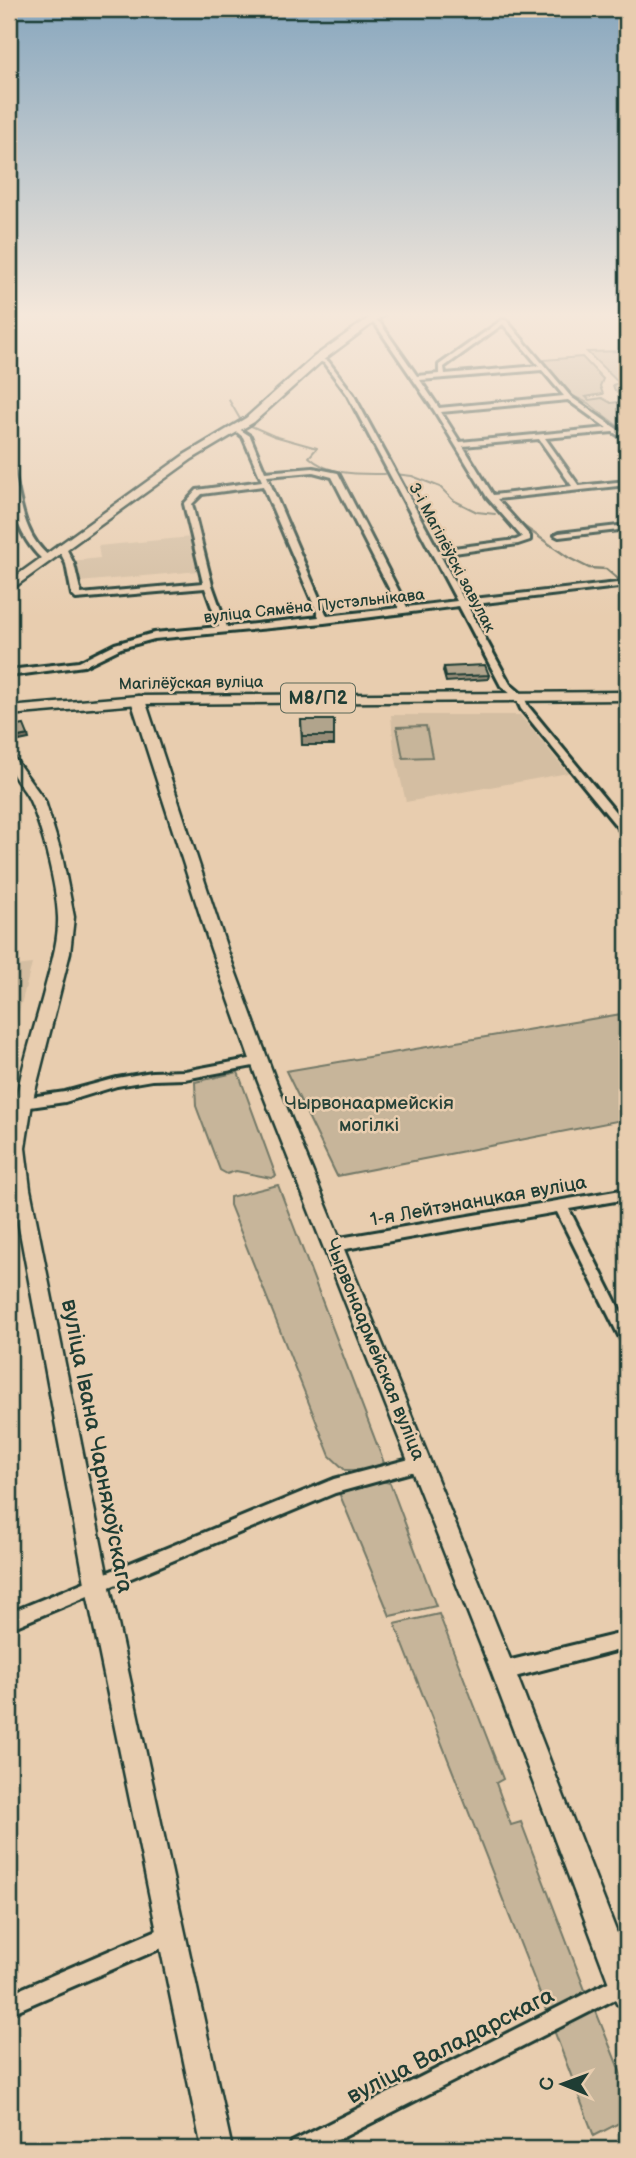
<svg xmlns="http://www.w3.org/2000/svg" width="636" height="2158" font-family="'Balsamiq Sans',sans-serif">
  <rect width="100%" height="100%" fill="#e8cdaf"/>
  <filter id="ink" filterUnits="userSpaceOnUse"><feTurbulence type="fractalNoise" baseFrequency=".0143" numOctaves="2"/><feDisplacementMap in="SourceGraphic" scale="14" xChannelSelector="R" yChannelSelector="G"/><feConvolveMatrix kernelMatrix="1 2 1 2 8 2 1 2 1" color-interpolation-filters="sRGB"/></filter>
  <g filter="url(#ink)">
    <!-- built -->
    <path fill="#d4bea2" d="M191 537 199 571 79 582 73 561 100 558 98 546Z
      M391 715H520L568 773 406 802 394 751Z
      M32 964 9 1048V967Z"/>
    <!-- green -->
    <path fill="#c7b59a" stroke="#737967" stroke-width="2" d="M627 351V396L615 391 613 385 619 383 587 352Z
      M582 357 603 379 600 386 603 394 586 397 589 400 602 398 611 403 627 401V433L588 403 573 396 542 360Z
      M426 726 432 757 403 758 397 727Z
      M627 1013V1119L337 1176 286 1071Z
      M238 1072 276 1176 271 1178 236 1171 227 1174 220 1170 196 1106 195 1082Z
      M278 1185 384 1463 367 1470H345L330 1456 230 1205V1197Z
      M377 1480 390 1483 436 1606 390 1616 337 1488Z
      M439 1614 503 1779 496 1783 511 1825 521 1822 588 1998 549 2017 395 1624Z
      M593 2004 627 2089V2119L594 2136 552 2025Z"/>
    <g fill="none" stroke-linecap="round" stroke-linejoin="round">
      <!-- stream-far1 -->
      <path stroke="#687160" stroke-width="2" d="M229 400 240 419
        M249 425 274 436 317 448 309 457C330 476 358 474 385 474
        M395 474 412 476 440 487 453 500 477 512 495 514
        M516 521 525 527"/>
      <!-- stream -->
      <path stroke="#687160" stroke-width="2.5" d="M522 525 569 558 589 568 606 569 619 580
        M625 588 627 590"/>
      <!-- street casing -->
      <g stroke="#1f3d34" stroke-width="6">
        <path id="street" d="M371 318 380 323 417 376 439 374V365L502 320H506L571 397 627 436V441L613 432 545 438 579 486 627 481V485L497 499 530 536V540L518 544 440 555 464 600 627 582V586L467 605 510 684 523 695 528 706 627 826V835L623 834 521 709 516 698 501 686 459 606 324 623 154 639 121 648 84 666 9 676V670L79 662 115 644 154 633 219 627 205 588 76 599 72 595 66 564 57 546 64 544 74 564 81 594 203 583 184 504 197 490 262 481 243 437 233 429 236 427 250 436 265 472 313 468 338 473 407 607 457 601 347 394 324 363 316 360V358L328 361 353 394 438 550 516 540 522 537 487 497 434 410 376 325 368 320ZM503 324 539 366 445 374 444 367ZM542 370 564 396 439 408 420 380ZM568 400 607 428 460 442 441 412ZM539 439 572 486 493 495 463 446ZM313 472 332 477 399 608 327 616 267 476ZM263 486 319 617 227 627 212 585 192 504 202 494Z
          M9 466 13 468C21 500 22 534 49 556V560H43C17 537 8 499 9 466Z
          M627 525V529L559 537 555 535 559 533Z
          M260 1057 264 1058 266 1061 264 1064 185 1079 152 1080 117 1086 65 1102 23 1108 19 1106 17 1103 19 1100 23 1098 65 1092 117 1078 152 1072 185 1071Z
          M627 1189V1199L569 1209 627 1324V1344L622 1342 557 1212 334 1251 329 1249 327 1245 329 1241 334 1239Z
          M421 1456 426 1458 429 1463 426 1468 335 1493 9 1629V1613L334 1479Z
          M627 1632V1648L503 1680 497 1677 494 1671 497 1665 503 1662Z
          M171 1924 178 1927 181 1934 178 1941 9 2014V1994Z
          M624 1974 627 1976V1993L320 2149H289L292 2142Z"/>
      </g>
      <!-- secondary casing -->
      <g stroke="#1f3d34" stroke-width="5">
        <path id="secondary" d="M138 696 145 700 227 949 275 1079 515 1671 627 1959V2008L617 2004 613 1994 491 1671 257 1079 211 949 131 700Z
          M9 757 14 758 45 801 62 856 74 917 70 953 32 1103 25 1148 30 1189 109 1583 232 2149H202L85 1583 12 1189C4 1119 25 1062 43 996 49 971 59 943 58 917 57 887 43 831 31 803 24 785 8 777 9 757Z"/>
      </g>
      <!-- primary casing -->
      <g stroke="#1f3d34" stroke-width="5">
        <path id="primary" d="M373 315H384L322 361 254 422 192 459 9 591V581L184 455 246 418 314 357Z
          M627 692V700L138 704 9 715V707L138 696Z"/>
      </g>
      <!-- street -->
      <use href="#street" fill="#e8cdaf" fill-rule="evenodd"/>
      <!-- secondary -->
      <use href="#secondary" fill="#e8cdaf" fill-rule="evenodd"/>
      <!-- primary -->
      <use href="#primary" fill="#e8cdaf" fill-rule="evenodd"/>
    </g>
    <!-- wall -->
    <path fill="#988d78" stroke="#1f3d34" stroke-width="2" d="M444 667 489 675 488 679 446 682 443 671Z
      M301 720H334V745H302Z"/>
    <!-- shaded-wall -->
    <path fill="#7c7362" stroke="#1f3d34" stroke-width="2" d="M28 735 29 739 19 741 18 737Z"/>
    <!-- building -->
    <path fill="#b1a48c" stroke="#1f3d34" stroke-width="2" d="M485 665 489 675 446 677 444 667Z
      M301 720H334V736H302Z
      M24 725 28 735 18 737 14 727Z"/>
  </g>
  <!-- sky -->
  <linearGradient id="sky" x2="0" y2="1"><stop stop-color="#88a7be"/><stop offset="0.51" stop-color="#f5e8db"/><stop offset="1" stop-color="#f5e8db" stop-opacity="0"/></linearGradient>
  <rect width="636" height="617" fill="url(#sky)"/>
  <g text-anchor="middle" stroke-width="5" stroke-linejoin="round" paint-order="stroke">
    <!-- far-street labels -->
    <g font-size="16" fill="#1f3d34" stroke="#e8cdaf">
      <text transform="translate(453 557) rotate(62)" y="6">3-і Магілёўскі завулак</text>
      <text transform="translate(314 605) rotate(-6)" y="6">вуліца Сямёна Пустэльнікава</text>
      <text transform="translate(191 682) rotate(-1)" y="6">Магілёўская вуліца</text>
    </g>
    <!-- shield labels -->
    <rect fill="#e8cdaf" stroke="#5b6859" stroke-width="2" x="281" y="683.5" width="74" height="29" rx="5"/>
    <g font-size="18" font-weight="bold" fill="#1f3d34">
      <text x="318" y="704">М8/П2</text>
    </g>
    <!-- park labels -->
    <g font-size="19" fill="#274339" stroke="#e8cdaf">
      <text x="369" y="1109">Чырвонаармейскія<tspan x="369" dy="22">могілкі</tspan></text>
    </g>
    <!-- street labels -->
    <g font-size="19" fill="#1f3d34" stroke="#e8cdaf">
      <text transform="translate(478 1200) rotate(-10)" y="7">1-я Лейтэнанцкая вуліца</text>
      <text transform="translate(376 1349) rotate(68)" y="7">Чырвонаармейская вуліца</text>
    </g>
    <!-- near-street labels -->
    <g font-size="23" fill="#1f3d34" stroke="#e8cdaf">
      <text transform="translate(98 1446) rotate(79)" y="8">вуліца Івана Чарняхоўскага</text>
      <text transform="translate(450 2045) rotate(-27)" y="8">вуліца Валадарскага</text>
    </g>
  </g>
  <!-- margin -->
  <rect width="636" height="2158" fill="none" stroke="#e8cdaf" stroke-width="35"/>
  <rect x="18" y="18" width="601" height="2123" fill="none" stroke="#1f3d34" stroke-width="2.5" filter="url(#ink)"/>
  <!-- north arrow -->
  <g transform="translate(563 2084) rotate(271)" stroke="#e8cdaf" stroke-width="5" paint-order="stroke">
  <path d="M0-5L12 26L0 18L-12 26Z" fill="#1f3d34"/>
  <text y="-10" font-size="19" font-weight="bold" text-anchor="middle" fill="#1f3d34">С</text>
  </g>
</svg>
